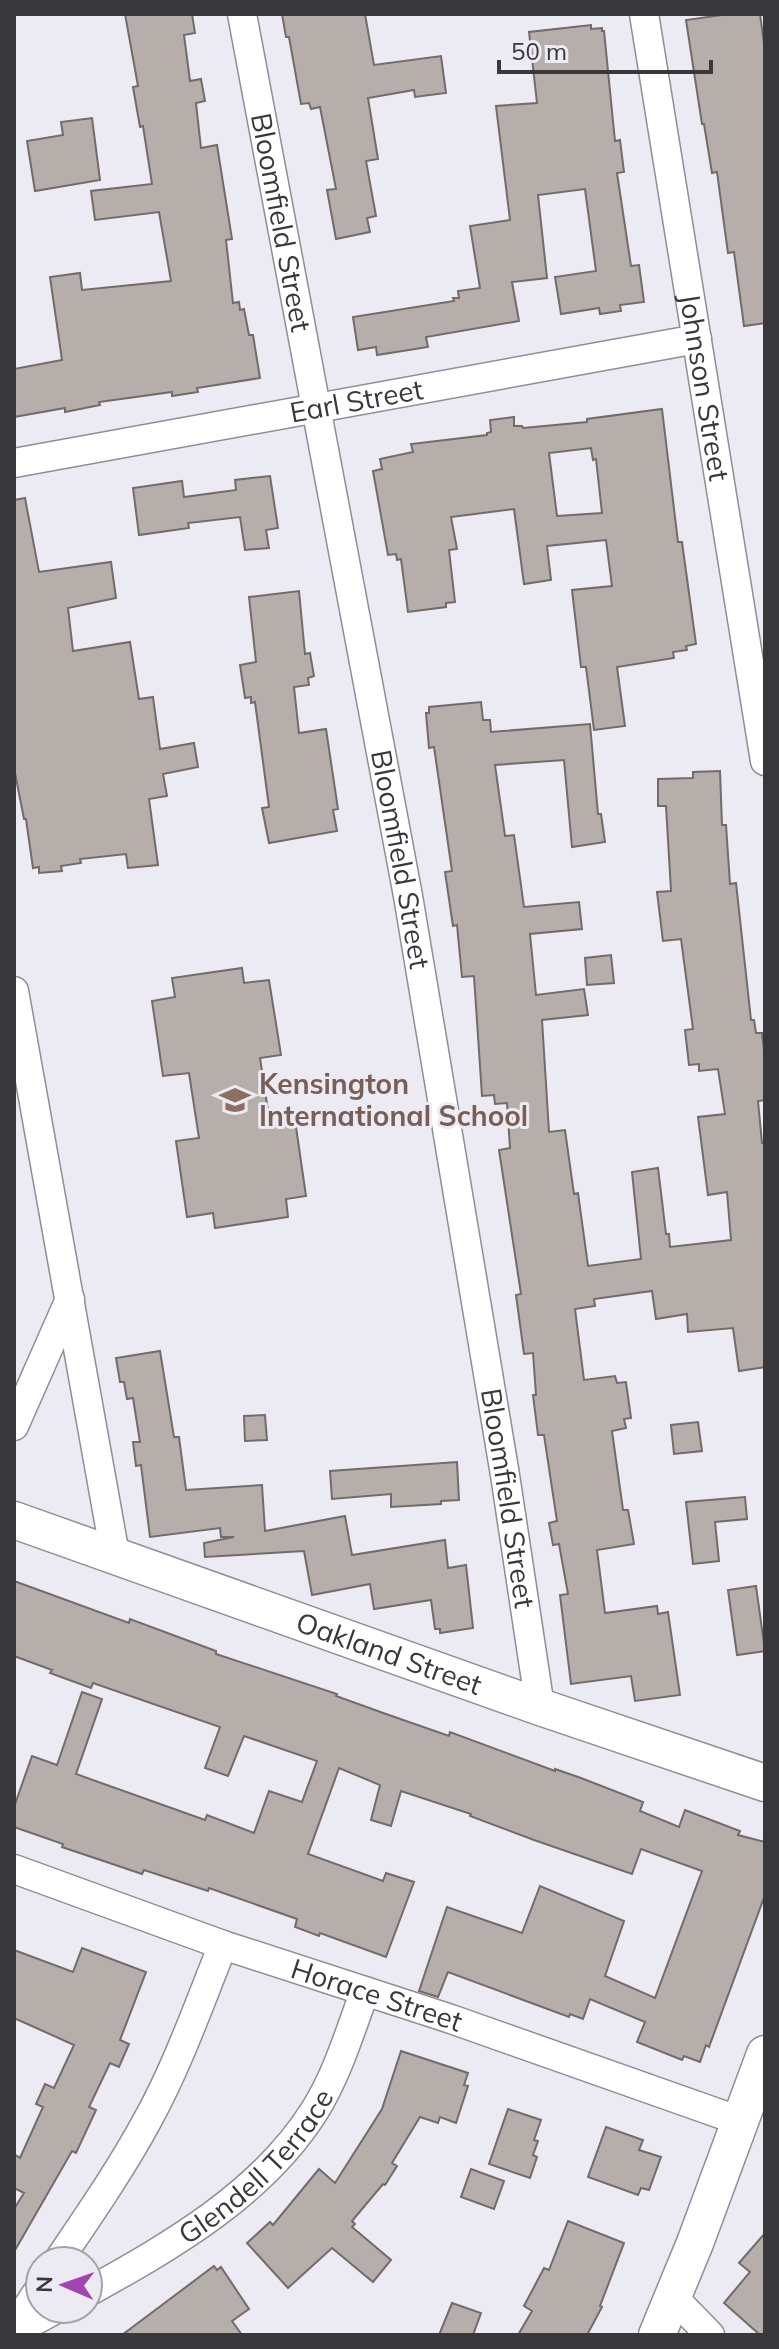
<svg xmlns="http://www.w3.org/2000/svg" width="779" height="2349" font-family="Mulish,sans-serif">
  <rect width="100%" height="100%" fill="#eceaf2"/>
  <!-- building -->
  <path fill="#b6aeab" stroke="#736b69" stroke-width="2" fill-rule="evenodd" d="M125 14H192L195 33 184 35 190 81 201 79 205 101 196 103 201 148 217 145 232 239 226 240 233 303 239 302 240 310 244 309 249 335H253L260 378 197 388 198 392 172 396V392L99 402 100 405 65 412V408L14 417V369L62 360 50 277 80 273 82 290 171 281 159 212 95 220 91 191 152 184 143 126 140 127 133 87 138 86Z
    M282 14H365L374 65 441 56 446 93 415 97 414 90 368 98 378 159 366 161 376 216 367 218 370 232 336 239 327 190 336 189 320 107 311 109 309 103 301 104 289 37H286Z
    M729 14H760L765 51V323L744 326 734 252 728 253 717 172 712 173 704 124H702L686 20Z
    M591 25V29L602 28V31H604L615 141 620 140 624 172 617 173 631 266 639 265 644 302 620 305 621 311 600 314 599 308 561 314 555 277 596 271 585 189 538 195 547 278 512 282 519 321 426 337 428 347 377 355 376 347 358 350 353 317 454 301 453 298H459L458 291 480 288 470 226 510 220 496 106 537 103 529 32Z
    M92 118 100 180 35 191 27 141 63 135 61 122Z
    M662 409 678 542H682L696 644 686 646 687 650 673 652 674 658 617 667 625 726 594 730 586 667H581L572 590 612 586 606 540 547 546 551 580 524 584 514 509 451 517 457 549 449 550 455 602 446 603V607L408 612 401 559 397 560 396 554 388 555 373 471 382 469 380 459 413 452 411 444 487 435V433L491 432 490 420 514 417V426H522L523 428 587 422V419ZM591 448 593 460 596 459 602 513 557 516 549 453Z
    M270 476 278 528 266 530 269 548 245 550 240 517 188 523 189 528 139 535 133 488 182 481 184 497 236 490 235 480Z
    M25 498 39 572 111 562 116 598 68 608 73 651 130 642 139 699 153 697 160 749 194 743 198 767 163 774 167 796 149 799 158 865 128 868 126 854 80 859 81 863 61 866 62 871 39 873V867L33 868 26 819H24L14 768V500Z
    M299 591 305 654 310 653 314 676 308 678 309 685 294 687 299 733 326 729 338 809 333 810 337 831 269 843 262 808 269 807 255 702 251 703V697L245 698 240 665 256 662 249 597Z
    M481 702 483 720H490L491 732 590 724 598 814H601L605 842 572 847 564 760 495 765 505 836 514 835 524 907 579 902 582 929 530 934 536 995 584 989 588 1015 542 1020 549 1132 565 1130 574 1194 578 1193 588 1266 641 1259 632 1172 658 1168 666 1234H669L670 1247 731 1240 727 1192 708 1195 698 1117 725 1114 718 1069 699 1071V1064L689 1065 685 1030 693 1029 681 939 663 941 657 892 671 891 666 806H658V779L693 778V772L720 771 722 825H726L730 884 736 883 751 1020H754L756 1033H762L765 1058V1100L758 1101 762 1143H765V1367L739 1371 733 1328 688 1332 687 1314 656 1319 652 1291 594 1299 595 1306 575 1309 584 1380 615 1376 617 1383 626 1382 631 1418 624 1419 626 1428 612 1431 623 1510H628L634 1544 597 1550 605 1613 657 1606 658 1614 668 1612 680 1695 635 1701 631 1676 571 1684 560 1595 568 1594 559 1544 553 1545 549 1523 557 1521 544 1435H538L533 1395H536L533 1353 524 1354 516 1295 521 1294 499 1150 510 1148 507 1103 495 1104 494 1095 482 1096 474 976 462 977 457 925 453 926 445 872 452 871 434 747 429 748 426 713H429V707Z
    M611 955 614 983 587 985 585 958Z
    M242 968 244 983 269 980 281 1055 260 1058 270 1124 295 1120 306 1196 286 1199 288 1217 215 1228 213 1213 187 1217 176 1141 199 1138 189 1073 163 1076 152 1001 175 997 172 978Z
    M160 1351 174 1437H179L186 1490 262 1485 265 1531 345 1516 352 1555 445 1540 448 1568 466 1565 473 1628 440 1633V1629H435L431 1600 374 1609 370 1584 312 1595 304 1551 205 1557 204 1543 234 1537H221L220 1528 150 1537 141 1465 136 1466 133 1442H140L133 1398 127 1399 124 1382H120L116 1358Z
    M265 1415 267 1440 245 1441 244 1416Z
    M698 1422 702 1451 674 1454 671 1425Z
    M457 1462 459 1500 441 1501V1504L391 1507V1494L332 1499 330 1471Z
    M745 1497 747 1519 715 1522 719 1561 693 1564 686 1502Z
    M14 1581 129 1623 130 1619 216 1651V1654L337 1694 336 1696 386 1714 449 1736 450 1732 555 1771V1769L581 1778 643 1802 640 1811 679 1827 685 1810 740 1831 738 1835 765 1842V1895L709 2047 706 2045 700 2062 684 2056 682 2060 637 2042 645 2022 590 1999 583 2019 570 2014 569 2017 448 1972 438 1997 419 1991 447 1907 522 1933 540 1886 624 1921 605 1976 655 1998 702 1871 641 1849 632 1874 534 1840 470 1816 471 1814 401 1791 391 1826 371 1820 380 1785 339 1768 308 1854 383 1881 386 1873 414 1882 386 1957 320 1933 319 1936 295 1927 297 1919 209 1888 208 1891 144 1870 142 1874 62 1847 63 1844 14 1827V1807L32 1756 57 1765 82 1692 102 1699 76 1774 205 1820 207 1815 254 1833 269 1791 302 1802 317 1761 244 1736 228 1776 205 1768 220 1727 93 1683 91 1688 50 1673 52 1670 14 1656Z
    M756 1586 765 1651 737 1655 728 1590Z
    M82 1948 146 1972 120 2040 129 2044 119 2067 110 2063 89 2107 96 2110 76 2153 72 2151 14 2252V2209L24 2193 14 2188V2154L20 2158 43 2107 36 2104 45 2084 54 2088 74 2045 14 2018V1950L73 1972Z
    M401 2051 468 2073 464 2085 468 2086 456 2123 440 2117 438 2123 420 2117 392 2163 397 2166 385 2185 383 2184 352 2221 355 2224 352 2227 391 2260 373 2282 332 2248 288 2288 247 2243 270 2222 273 2225 319 2169 335 2183 382 2109Z
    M508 2109 541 2120 534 2140 538 2141 533 2155 537 2157 530 2178 489 2164Z
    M606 2127 643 2140 639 2150 661 2157 649 2190 641 2188 638 2195 588 2177Z
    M471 2169 504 2181 494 2209 461 2197Z
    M568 2221 624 2243 600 2306 602 2307 587 2335H518L532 2311 524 2306 544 2268 549 2270Z
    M765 2233V2335H760L724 2303 750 2272 739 2263Z
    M214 2266 217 2270 221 2267 249 2309 232 2321 242 2335H122Z
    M452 2303 481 2313 473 2335H439Z"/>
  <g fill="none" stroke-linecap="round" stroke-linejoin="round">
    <!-- minor casing -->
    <g stroke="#8f8d95" stroke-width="31">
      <g id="minor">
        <path id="s1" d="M242 14 408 896 505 1475 540 1707"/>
        <path id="s2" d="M644 14 765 761"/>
        <path id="s3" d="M14 463 697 339"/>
        <path d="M14 991 115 1555"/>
        <path d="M14 1426 70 1299"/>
        <path id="s4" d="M14 1869 223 1945 451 2019 740 2121"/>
        <path d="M58 2261C89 2215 121 2169 147 2121 178 2065 199 2004 223 1945"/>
        <path id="s5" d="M88 2292C173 2245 263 2193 315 2110 338 2073 350 2031 365 1991"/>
        <path d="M673 2297 710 2335"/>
        <path d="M14 2327 40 2288"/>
        <path d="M14 2332 56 2309"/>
      </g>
    </g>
    <!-- major casing -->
    <g stroke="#8f8d95" stroke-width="39">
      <g id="major">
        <path id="s6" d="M14 1520 540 1707 765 1783"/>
        <path d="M657 2335 695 2243 765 2054"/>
      </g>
    </g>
    <!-- minor -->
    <use href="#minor" stroke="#fff" stroke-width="28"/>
    <!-- major -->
    <use href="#major" stroke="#fff" stroke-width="36"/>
  </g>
  <!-- icons -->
  <defs>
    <g id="school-bare" transform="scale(2.4)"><path d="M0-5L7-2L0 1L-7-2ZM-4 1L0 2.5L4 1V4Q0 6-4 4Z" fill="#8d6e63" stroke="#eceaf2" stroke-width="2.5" paint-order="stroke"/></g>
  </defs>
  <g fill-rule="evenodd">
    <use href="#school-bare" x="235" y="1100"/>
  </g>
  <g text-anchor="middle" stroke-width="6" stroke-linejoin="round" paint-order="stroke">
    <!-- street labels -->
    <g font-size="28" fill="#38373a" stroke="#eceaf2">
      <text dy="10" stroke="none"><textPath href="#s1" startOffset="212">Bloomfield Street</textPath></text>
      <text dy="10" stroke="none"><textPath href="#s2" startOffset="378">Johnson Street</textPath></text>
      <text dy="10" stroke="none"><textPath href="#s3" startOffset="348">Earl Street</textPath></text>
      <text dy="10" stroke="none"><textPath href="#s1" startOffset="860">Bloomfield Street</textPath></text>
      <text dy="10" stroke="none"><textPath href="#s1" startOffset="1508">Bloomfield Street</textPath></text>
      <text dy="10" stroke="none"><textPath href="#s6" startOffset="398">Oakland Street</textPath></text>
      <text dy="10" stroke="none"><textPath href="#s4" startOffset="384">Horace Street</textPath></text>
      <text dy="10" stroke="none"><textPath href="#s5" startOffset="212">Glendell Terrace</textPath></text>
    </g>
    <!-- education labels -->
    <g font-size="28" font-weight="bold" fill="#785e54" stroke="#eceaf2" text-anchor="start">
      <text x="259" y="1094">Kensington<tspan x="259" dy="32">International School</tspan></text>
    </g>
  </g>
  <!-- border -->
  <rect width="779" height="2349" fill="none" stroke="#38373a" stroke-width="32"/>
  <!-- north arrow -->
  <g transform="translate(64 2285) rotate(272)"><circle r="38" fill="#eceaf2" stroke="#a4a2a8" stroke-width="2"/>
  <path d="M0-6L14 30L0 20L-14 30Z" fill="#a145af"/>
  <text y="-12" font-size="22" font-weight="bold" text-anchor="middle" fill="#38373a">N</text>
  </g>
  <!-- scale -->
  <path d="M499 60v12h212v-12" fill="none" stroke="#38373a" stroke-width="4"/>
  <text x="511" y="60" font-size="24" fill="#38373a" stroke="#eceaf2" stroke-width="6" paint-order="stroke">50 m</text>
</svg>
